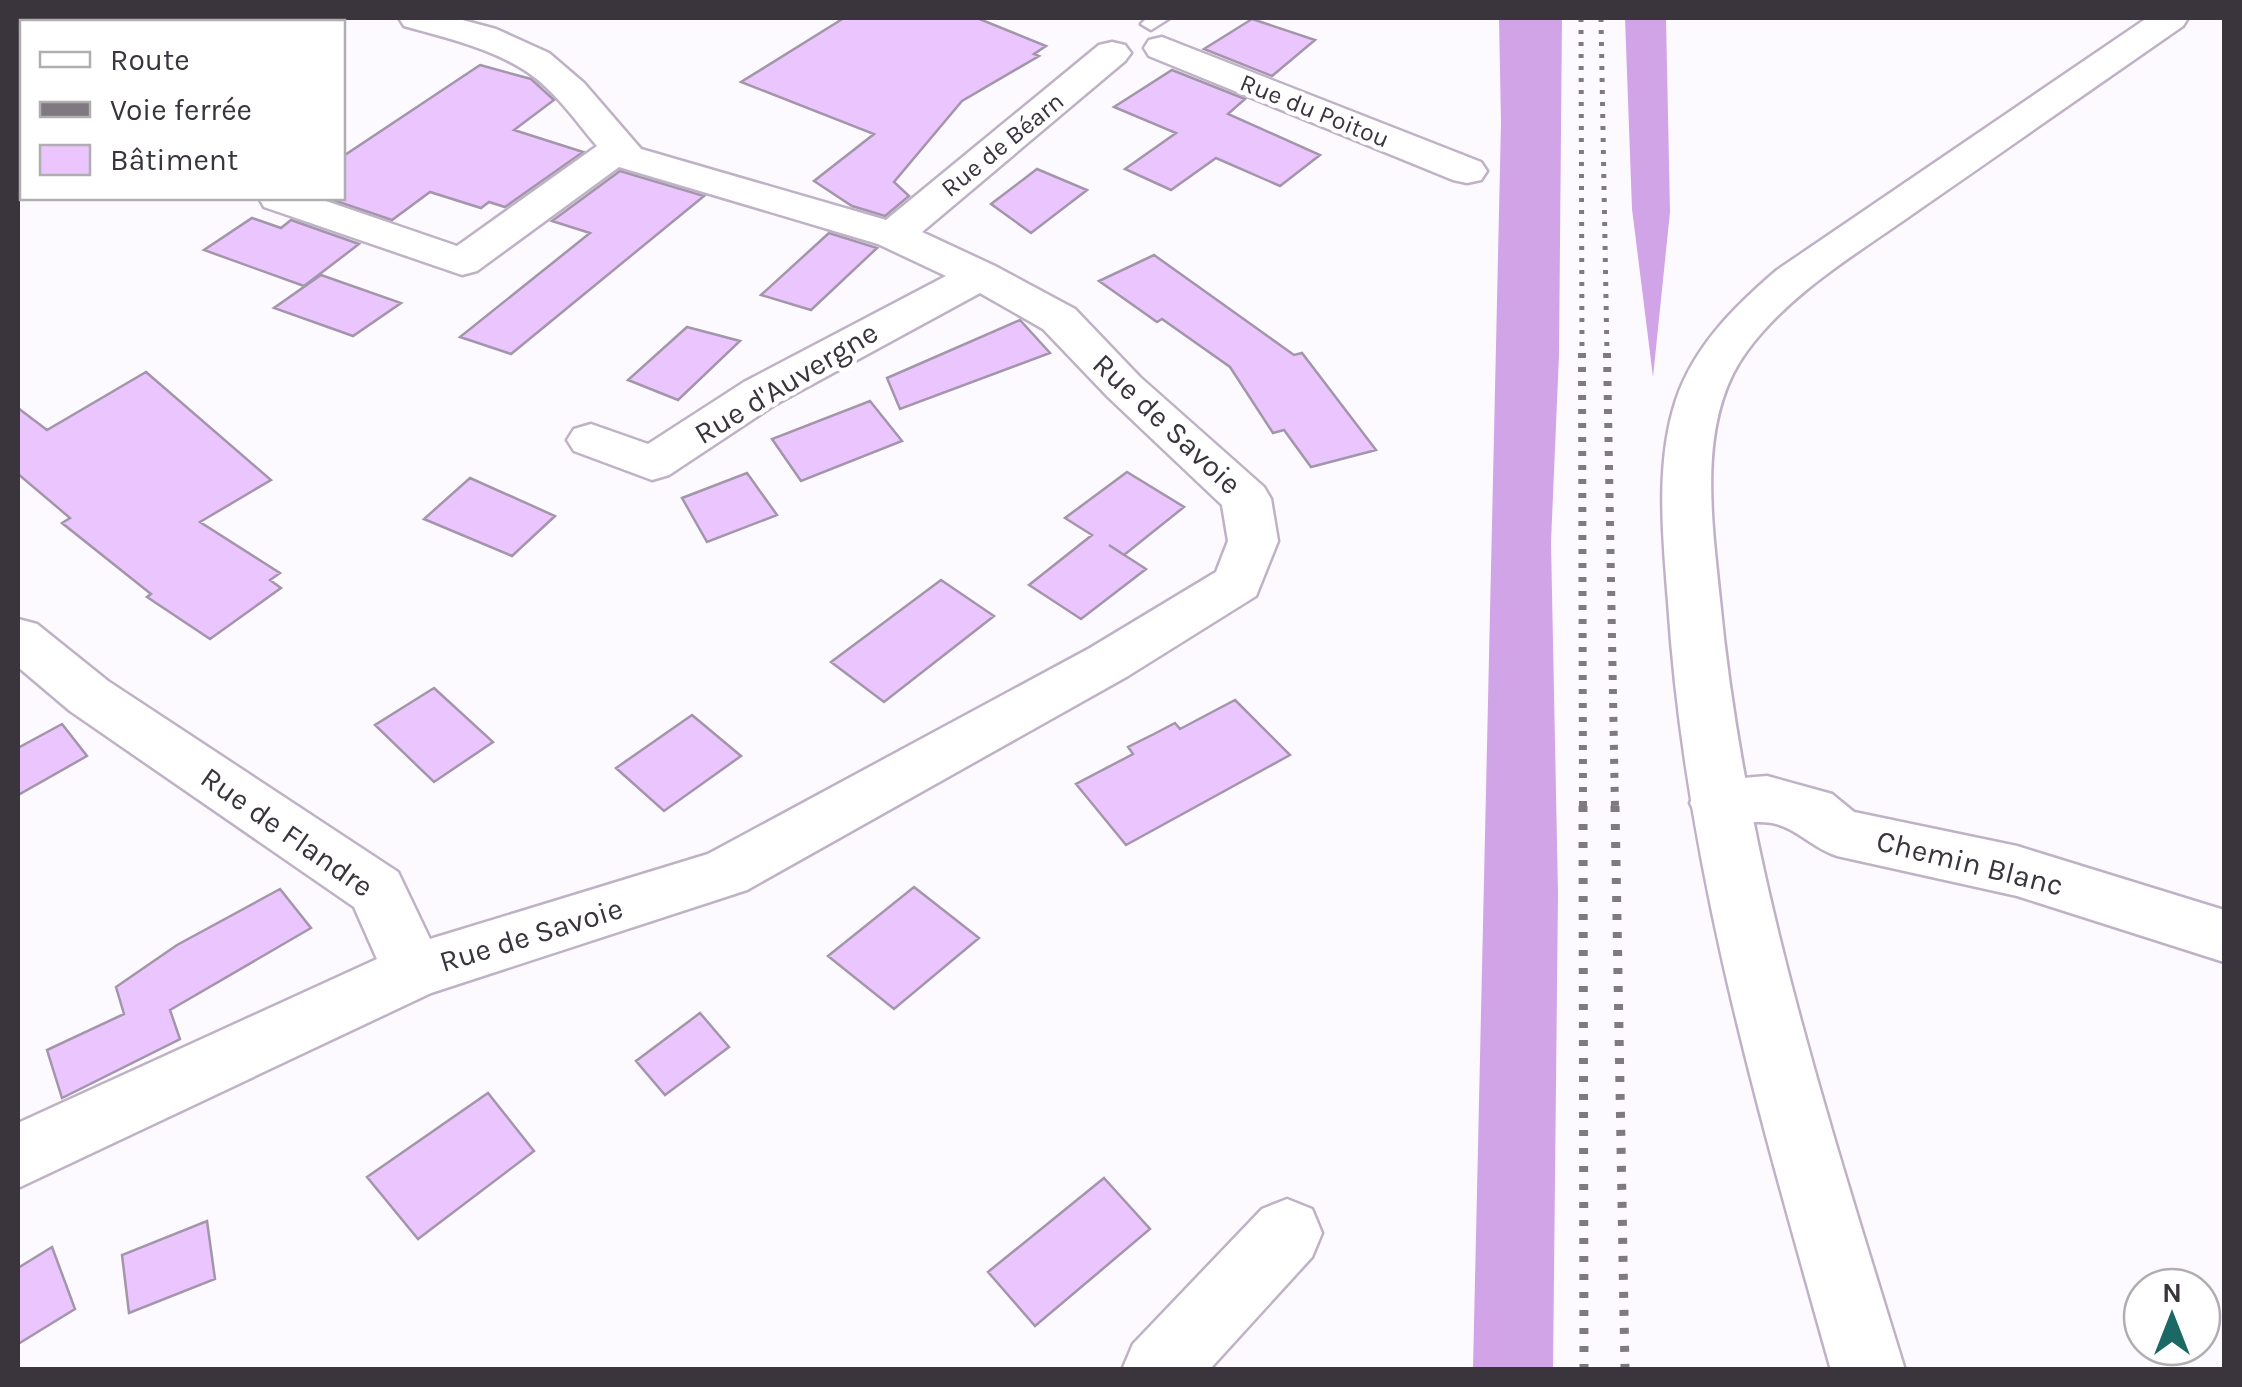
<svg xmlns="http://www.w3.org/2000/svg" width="2242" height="1387" font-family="Karla,sans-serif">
  <rect width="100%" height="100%" fill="#fcfafe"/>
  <!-- forest -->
  <path fill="#d1a4e8" d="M1499 18H1562L1559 355 1551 542 1558 893 1553 1370 1473 1369 1501 123Z
    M1625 18H1666L1670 212 1653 377 1632 209Z"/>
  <!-- building -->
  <path fill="#ebc6fe" stroke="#a395aa" stroke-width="2.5" d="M844 18H977L1046 46 1034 54 1039 56 962 101 894 182 909 196 885 216 852 206 814 181 874 134 741 82Z
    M1252 19 1315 40 1272 76 1204 49Z
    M480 65 531 79 554 100 514 130 583 152 505 207 489 202 481 208 430 192 392 220 327 198H342V157Z
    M1172 70 1245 99 1228 114 1320 155 1280 186 1216 158 1171 190 1125 169 1176 133 1114 107Z
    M1037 169 1087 190 1031 233 991 204Z
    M620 171 704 196 511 354 460 337 590 233 552 221Z
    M252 218 281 228 291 220 359 244 304 286 204 250Z
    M829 233 877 248 811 310 761 295Z
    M1154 255 1294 355 1302 353 1376 450 1311 467 1284 430 1273 433 1230 367 1162 319 1157 322 1099 281Z
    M321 275 401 303 353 336 274 308Z
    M1020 320 1050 353 900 409 887 378Z
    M687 327 740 341 678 400 628 380Z
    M146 372 271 480 200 522 280 573 270 580 281 588 210 639 147 597 151 594 62 523 70 518 18 474V408L47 430Z
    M870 401 902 441 801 481 772 439Z
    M1127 472 1184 507 1124 555 1109 545 1146 569 1081 619 1029 585 1092 535 1065 518Z
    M747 473 777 515 707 542 682 498Z
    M470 478 555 516 512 556 424 519Z
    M941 580 994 616 884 702 831 662Z
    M434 688 493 742 434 782 375 725Z
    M1235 700 1290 755 1126 845 1076 784 1133 754 1128 747 1154 734 1175 723 1180 729Z
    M692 715 741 756 664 811 616 768Z
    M62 724 87 756 18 795V748Z
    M914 887 979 938 894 1009 828 956Z
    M280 889 311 928 170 1010 180 1039 62 1098 47 1050 124 1014 116 987 177 945Z
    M700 1013 729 1047 665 1095 636 1061Z
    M488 1093 534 1151 418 1239 367 1177Z
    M1104 1178 1150 1229 1035 1326 988 1272Z
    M207 1221 215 1279 129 1313 122 1255Z
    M52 1247 75 1309 18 1344V1268Z"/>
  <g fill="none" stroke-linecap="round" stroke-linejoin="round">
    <!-- service casing -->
    <g stroke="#bfb2c7" stroke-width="5">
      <path id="service" d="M1147 18H1170L1151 30 1141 24Z"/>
    </g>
    <!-- minor casing -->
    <g stroke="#bfb2c7" stroke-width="5">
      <path id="minor" d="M81 18H121L118 22H78Z
        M399 18H455L496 29 549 53 584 83 641 149 886 220 1099 45 1112 42 1125 45 1131 53 1125 61 922 232 995 266 1075 309 1140 377 1264 487 1271 499 1278 541 1256 596 1128 676 747 890 431 993 18 1188V1123L377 959 354 907 70 711 18 667V619L37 624 108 681 398 872 430 939 708 854 1090 648 1216 572 1228 541 1222 505 1108 397 1043 329 980 293 776 404 669 475 652 480 574 451 567 440 574 429 591 424 648 444 744 382 946 276 878 244 619 167 477 271 462 275 264 207 259 198H317L457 246 597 146C574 119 552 86 521 68 486 47 444 37 404 26Z
        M1162 37 1481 162 1487 171 1481 180 1467 183 1453 180 1149 56 1144 48 1149 40Z
        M22 70V95L18 96V71Z
        M1767 776 1832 794 1854 812 2017 846 2224 910V962L2017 896 1837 856C1812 848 1797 828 1772 823 1746 819 1724 828 1698 819L1690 803 1698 787 1719 780Z
        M1287 1199 1312 1209 1322 1233 1312 1257 1209 1370H1122L1133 1344 1262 1209Z"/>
    </g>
    <!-- tertiary casing -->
    <g stroke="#bfb2c7" stroke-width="5">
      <path id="tertiary" d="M2147 18H2188L2183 26C2095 87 2008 148 1920 209 1860 252 1792 290 1747 351 1696 420 1712 520 1720 600 1745 865 1827 1116 1905 1370H1831C1760 1117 1685 866 1668 602 1663 537 1655 463 1676 400 1694 346 1735 306 1777 270Z"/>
    </g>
    <!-- service -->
    <use href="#service" fill="#fff" fill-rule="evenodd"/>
    <!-- minor -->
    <use href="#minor" fill="#fff" fill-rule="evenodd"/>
    <!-- tertiary -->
    <use href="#tertiary" fill="#fff" fill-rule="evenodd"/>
    <!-- rail-far2 -->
    <path stroke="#7f7a81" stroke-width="5" stroke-dasharray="4 8" stroke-linecap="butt" d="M1581 18 1582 355
      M1601 18 1607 355"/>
    <!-- rail-far1 -->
    <path stroke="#7f7a81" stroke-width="8" stroke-dasharray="5 9" stroke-linecap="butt" d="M1582 353 1583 809
      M1607 353 1615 809"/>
    <!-- rail -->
    <path stroke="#7f7a81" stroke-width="9" stroke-dasharray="6 12" stroke-linecap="butt" d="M1583 806 1584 1370
      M1615 806 1625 1370"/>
  </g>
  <g text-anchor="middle" stroke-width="9" stroke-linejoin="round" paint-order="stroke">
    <!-- far-street labels -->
    <g font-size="25" fill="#3a343d" stroke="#fff">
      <text transform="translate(1315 110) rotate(22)" y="9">Rue du Poitou</text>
      <text transform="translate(1002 144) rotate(-39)" y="9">Rue de Béarn</text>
    </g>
    <!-- street labels -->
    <g font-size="30" fill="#3a343d" stroke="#fff">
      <text transform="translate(786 383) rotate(-31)" y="10">Rue d'Auvergne</text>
      <text transform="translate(1167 424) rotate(43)" y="10">Rue de Savoie</text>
      <text transform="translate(287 832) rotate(35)" y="10">Rue de Flandre</text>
      <text transform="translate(1970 863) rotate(14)" y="10">Chemin Blanc</text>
      <text transform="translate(531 935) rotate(-17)" y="10">Rue de Savoie</text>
    </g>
  </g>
  <!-- border -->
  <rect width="2242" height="1387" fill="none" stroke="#3a343d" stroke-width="40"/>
  <!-- legend -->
  <rect x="20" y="20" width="325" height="180" fill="#ffffff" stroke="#b0aeb1" stroke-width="2.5"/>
  <rect x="40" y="52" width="50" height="15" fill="#ffffff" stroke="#b0aeb1" stroke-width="2.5"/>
  <text x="110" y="70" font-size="30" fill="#3a343d">Route</text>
  <rect x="40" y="102" width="50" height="15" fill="#7f7a81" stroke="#b0aeb1" stroke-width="2.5"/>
  <text x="110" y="120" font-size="30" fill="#3a343d">Voie ferrée</text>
  <rect x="40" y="145" width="50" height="30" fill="#ebc6fe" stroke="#b0aeb1" stroke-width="2.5"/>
  <text x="110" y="170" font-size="30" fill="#3a343d">Bâtiment</text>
  <!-- north arrow -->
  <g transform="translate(2172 1317)"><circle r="48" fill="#ffffff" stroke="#b0aeb1" stroke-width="2.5"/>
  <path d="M0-8L18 38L0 25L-18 38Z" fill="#1b6864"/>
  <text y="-15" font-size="28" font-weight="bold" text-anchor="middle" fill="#3a343d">N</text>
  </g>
</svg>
